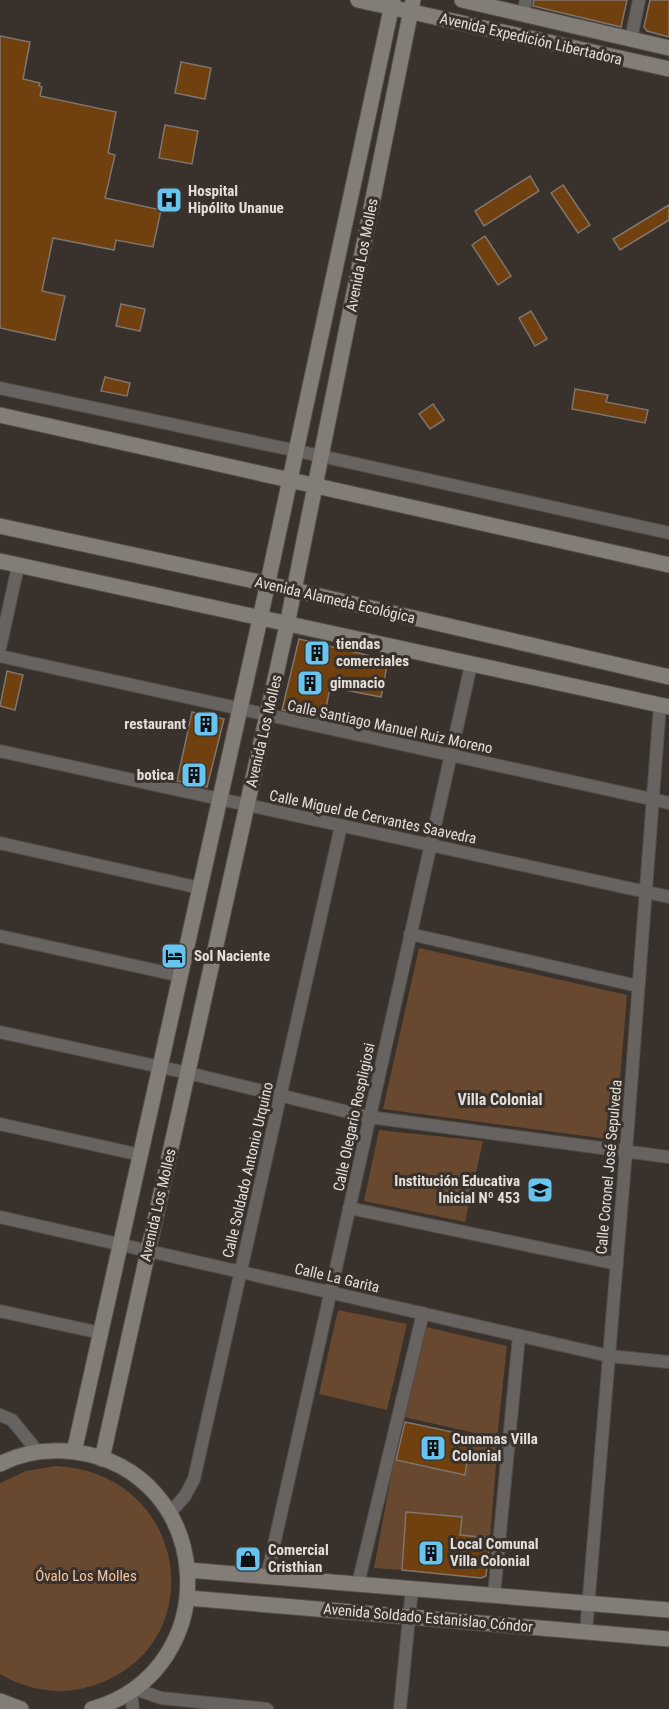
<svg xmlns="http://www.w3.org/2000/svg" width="669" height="1709" font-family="'Roboto Condensed',sans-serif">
  <rect width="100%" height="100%" fill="#39312b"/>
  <!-- green -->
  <path fill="#68492f" d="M419 948 627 995 615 1140 383 1109Z
    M379 1130 483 1141 465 1222 364 1201Z
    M338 1310 407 1324 387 1410 319 1394Z
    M426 1327 507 1346 497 1438 404 1417Z
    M471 1436 498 1440 490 1538 460 1535 461 1517 407 1512 402 1570 374 1568 394 1460 463 1474Z
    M56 1466C194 1473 214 1657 84 1688 56 1695 25 1689 0 1674V1483L26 1471Z"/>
  <!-- building -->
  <path fill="#70400e" stroke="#7e756e" stroke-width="1.5" d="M534 0H627L621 27 533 6Z
    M650 0H669V37L647 31 644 27Z
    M0 36 30 42 23 79 40 83 39 86 42 87 40 96 116 112 108 153 115 155 105 198 161 210 153 247 116 240 114 250 53 238 42 291 65 296 55 340 0 328Z
    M181 62 211 68 205 99 175 93Z
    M165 125 198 131 192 164 159 158Z
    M530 176 539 191 484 226 475 211Z
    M563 185 590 225 578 233 551 193Z
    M669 205V220L620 250 613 239Z
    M485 236 511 276 498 285 472 245Z
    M121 304 145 309 140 331 116 326Z
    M531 311 547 339 535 346 519 318Z
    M105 377 130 383 127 396 101 391Z
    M575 389 608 395 606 402 648 410 645 423 572 409Z
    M433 404 444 420 430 429 419 414Z
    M299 639 388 660 381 697 330 687 324 719 282 710Z
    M7 671 23 675 15 710 0 706Z
    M192 712 224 719 207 787 177 781Z
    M405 1422 471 1436 465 1475 396 1460Z
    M406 1512 462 1517 460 1535 490 1538 486 1576 481 1578 402 1570Z"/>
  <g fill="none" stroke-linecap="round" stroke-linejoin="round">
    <!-- street casing -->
    <g stroke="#544d47" stroke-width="14">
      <path id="street" d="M523 14 526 0
        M631 39 639 0
        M0 388 321 456 669 533
        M0 648 18 566
        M0 656 669 803
        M0 751 669 897
        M0 843 200 888
        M410 934 638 986
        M0 936 181 976
        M0 1032 188 1073 369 1117 669 1157
        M0 1124 141 1155
        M349 1208 617 1264
        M0 1217 609 1356 669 1362
        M0 1311 101 1333
        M0 1415 12 1420 38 1452
        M169 1514 185 1496 194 1479 341 826
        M267 1576 471 665
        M358 1584 423 1313
        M494 1595 519 1336
        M586 1632 626 1152 660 705
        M135 1689 161 1698 267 1709
        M131 1692 133 1709
        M400 1709 412 1588"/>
    </g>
    <!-- secondary casing -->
    <g stroke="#544d47" stroke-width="17">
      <path id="secondary" d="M358 0 669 69
        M462 0 669 48
        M0 415 669 565
        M0 526 268 584 669 677
        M0 561 669 707
        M74 1452 260 619 393 0
        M102 1459 287 625 413 0
        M0 1464C23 1452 50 1449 75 1452 216 1471 228 1670 92 1709
        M188 1570 669 1610
        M188 1598 669 1639
        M0 1701 21 1709"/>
    </g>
    <!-- street -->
    <use href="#street" stroke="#666360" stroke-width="12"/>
    <!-- secondary -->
    <use href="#secondary" stroke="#837d78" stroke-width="15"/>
  </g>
  <!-- icons -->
  <defs>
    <g id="hospital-square" transform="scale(1.35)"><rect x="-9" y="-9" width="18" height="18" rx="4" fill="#67c4ef" stroke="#39312b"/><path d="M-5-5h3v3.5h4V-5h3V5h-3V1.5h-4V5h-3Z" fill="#111"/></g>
    <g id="building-square" transform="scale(1.35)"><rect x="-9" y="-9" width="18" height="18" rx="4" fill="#67c4ef" stroke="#39312b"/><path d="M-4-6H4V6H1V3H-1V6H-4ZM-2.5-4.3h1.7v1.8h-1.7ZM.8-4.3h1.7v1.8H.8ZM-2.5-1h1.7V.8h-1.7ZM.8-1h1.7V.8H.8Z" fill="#111"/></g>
    <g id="hotel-square" transform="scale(1.35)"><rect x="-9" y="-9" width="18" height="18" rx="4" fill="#67c4ef" stroke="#39312b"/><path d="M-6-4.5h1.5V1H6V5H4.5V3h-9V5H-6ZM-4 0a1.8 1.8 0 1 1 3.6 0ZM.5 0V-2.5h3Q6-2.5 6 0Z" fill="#111"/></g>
    <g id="school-square" transform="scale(1.35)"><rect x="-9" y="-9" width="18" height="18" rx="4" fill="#67c4ef" stroke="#39312b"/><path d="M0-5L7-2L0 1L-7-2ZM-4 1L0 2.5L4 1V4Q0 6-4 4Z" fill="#111"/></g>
    <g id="shop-square" transform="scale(1.35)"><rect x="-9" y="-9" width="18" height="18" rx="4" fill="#67c4ef" stroke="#39312b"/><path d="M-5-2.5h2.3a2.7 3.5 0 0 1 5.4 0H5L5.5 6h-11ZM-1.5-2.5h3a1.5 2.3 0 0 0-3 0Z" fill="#111"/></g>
  </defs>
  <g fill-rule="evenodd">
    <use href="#hospital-square" x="169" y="200"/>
    <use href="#building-square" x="317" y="653"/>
    <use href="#building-square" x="310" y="683"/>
    <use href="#building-square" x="206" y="724"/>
    <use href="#building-square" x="194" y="775"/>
    <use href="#hotel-square" x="174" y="956"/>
    <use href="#school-square" x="540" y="1190"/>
    <use href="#building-square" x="433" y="1448"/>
    <use href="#building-square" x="431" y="1553"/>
    <use href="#shop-square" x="248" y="1559"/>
  </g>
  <g text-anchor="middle" stroke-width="6" stroke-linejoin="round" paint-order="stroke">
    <!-- street labels -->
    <g font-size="15" fill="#e3deda" stroke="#39312b">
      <text transform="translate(531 39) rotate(13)" y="5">Avenida Expedición Libertadora</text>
      <text transform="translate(362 255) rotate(-79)" y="5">Avenida Los Molles</text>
      <text transform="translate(335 600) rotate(13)" y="5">Avenida Alameda Ecológica</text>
      <text transform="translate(390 727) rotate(12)" y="5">Calle Santiago Manuel Ruiz Moreno</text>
      <text transform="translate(264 731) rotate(-77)" y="5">Avenida Los Molles</text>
      <text transform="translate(373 817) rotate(12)" y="5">Calle Miguel de Cervantes Saavedra</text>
      <text transform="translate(354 1117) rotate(-78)" y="5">Calle Olegario Rospligiosi</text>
      <text transform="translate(609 1167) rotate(-85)" y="5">Calle Coronel José Sepulveda</text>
      <text transform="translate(248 1170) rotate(-77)" y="5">Calle Soldado Antonio Urquino</text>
      <text transform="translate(158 1205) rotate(-77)" y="5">Avenida Los Molles</text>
      <text transform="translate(337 1278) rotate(13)" y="5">Calle La Garita</text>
      <text transform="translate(428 1618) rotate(5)" y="5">Avenida Soldado Estanislao Cóndor</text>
    </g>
    <!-- poi labels -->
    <g font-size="15" font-weight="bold" fill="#e3deda" stroke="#39312b" text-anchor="start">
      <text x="188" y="196">Hospital<tspan x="188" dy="17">Hipólito Unanue</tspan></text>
      <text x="336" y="649">tiendas<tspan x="336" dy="17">comerciales</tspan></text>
      <text x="330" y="688">gimnacio</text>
      <text x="186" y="729" text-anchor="end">restaurant</text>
      <text x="174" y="780" text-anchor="end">botica</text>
      <text x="194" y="961">Sol Naciente</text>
      <text x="520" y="1186" text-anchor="end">Institución Educativa<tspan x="520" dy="17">Inicial Nº 453</tspan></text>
      <text x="452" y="1444">Cunamas Villa<tspan x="452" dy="17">Colonial</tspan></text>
      <text x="450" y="1549">Local Comunal<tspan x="450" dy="17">Villa Colonial</tspan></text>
      <text x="268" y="1555">Comercial<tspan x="268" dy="17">Cristhian</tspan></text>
    </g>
    <!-- park labels -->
    <g font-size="15" fill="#f5c6a1" stroke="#39312b">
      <text x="86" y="1581">Óvalo Los Molles</text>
    </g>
    <!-- neighbourhood labels -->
    <g font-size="16" font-weight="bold" fill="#e3deda" stroke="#39312b">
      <text x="500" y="1105">Villa Colonial</text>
    </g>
  </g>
</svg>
